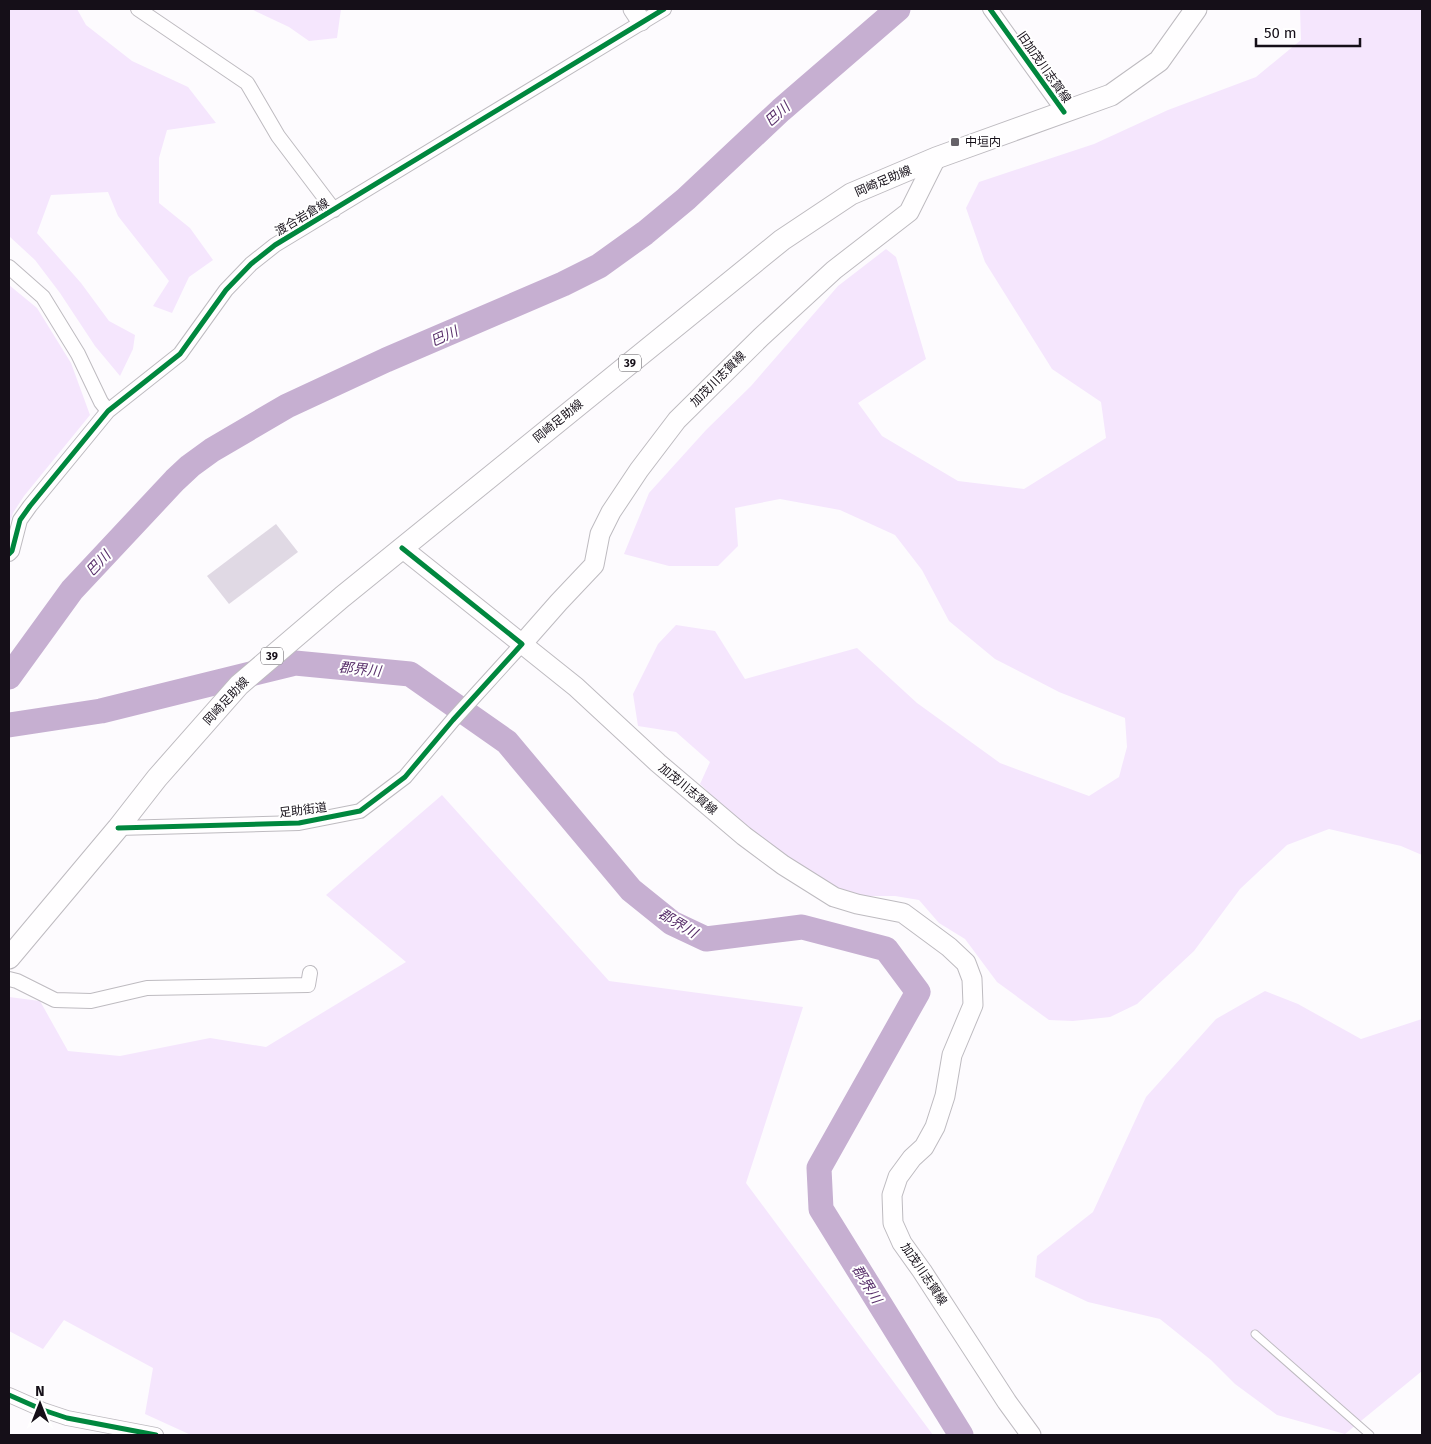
<svg xmlns="http://www.w3.org/2000/svg" width="1431" height="1444" font-family="'Fira Sans','Noto Sans JP',sans-serif">
  <rect width="100%" height="100%" fill="#fdfbfe"/>
  <!-- green -->
  <path fill="#f5e6fd" d="M9 9H77L86 25 132 61 188 87 216 123 167 130 159 158V203L190 228 213 260 189 277 172 313 153 306 169 281 118 216 108 192 51 195 37 233 81 283 109 321 135 335 133 349 120 376 95 346 60 293 35 260 9 236Z
    M251 9H341L337 38 309 41 289 27Z
    M1300 9H1422V855L1401 846 1329 829 1287 845 1240 889 1194 951 1137 1004 1110 1017 1073 1021 1049 1020 997 982 965 939 939 923 919 900 895 896H850L801 871 746 828 700 784 710 762 676 732 638 726 633 694 658 644 676 625 715 631 745 679 857 648 917 703 1000 763 1089 796 1119 777 1127 747 1125 718 1059 692 995 659 949 621 922 570 895 535 840 510 780 499 735 508 738 546 718 566H669L624 554 649 493 706 430 751 386 838 286 886 249 896 257 926 359 858 403 882 436 958 481 1024 489 1106 438 1101 402 1052 369 985 262 966 208 979 182 1094 144 1168 110 1256 77 1301 40Z
    M9 285 37 308 71 363 90 415 24 496 13 513 9 526Z
    M442 795 609 981 803 1007 746 1183 933 1435H191L145 1414 153 1368 64 1320 43 1349 9 1331V997L40 1001 68 1051 120 1056 210 1038 266 1047 406 962 326 895Z
    M1265 991 1298 1004 1361 1039 1422 1019V1371L1345 1434 1277 1415 1235 1384 1211 1360 1160 1319 1088 1302 1035 1277 1037 1256 1093 1212 1146 1097 1216 1019Z"/>
  <g fill="none" stroke-linecap="round" stroke-linejoin="round">
    <!-- river -->
    <path stroke="#c6afd1" stroke-width="25" d="M9 677 72 590 175 480 190 466 212 450 287 406 386 360 563 284 599 266 645 233 686 199 781 110 898 9
      M9 725 101 711 295 663 410 674 507 742 631 890 672 923 706 939 802 927 886 949 918 992 819 1168 821 1209 961 1435"/>
  </g>
  <!-- building -->
  <path fill="#e0d9e4" d="M276 524 298 552 229 604 207 576Z"/>
  <g fill="none" stroke-linecap="round" stroke-linejoin="round">
    <!-- lane casing -->
    <g stroke="#bebbc0" stroke-width="9">
      <path id="lane" d="M1255 1334 1370 1435"/>
    </g>
    <!-- street casing -->
    <g stroke="#bebbc0" stroke-width="16">
      <path id="street" d="M138 9 247 83 278 136 334 210
        M990 9 1064 112
        M9 267 43 297 78 354 101 402 108 411
        M9 554 12 551 20 520 30 506 108 411 180 354 226 290 251 264 275 245 664 9
        M118 828 299 823 360 811 405 777 453 720 522 644
        M9 979 17 981 55 1000 91 1001 147 988 308 985 310 973
        M9 1395 43 1410 67 1418 156 1435"/>
    </g>
    <!-- secondary casing -->
    <g stroke="#bebbc0" stroke-width="21">
      <path id="secondary" d="M633 9 641 21
        M402 548 576 687 658 763 744 836 783 865 834 897 857 904 903 913 949 947 966 963 972 979 973 1005 952 1055 945 1096 935 1127 924 1147 912 1158 898 1177 892 1195 893 1223 902 1243 922 1271 1007 1402 1031 1435
        M522 644 559 602 594 565 600 534 611 512 639 470 677 420 761 337 834 270 909 212 936 158"/>
    </g>
    <!-- primary casing -->
    <g stroke="#bebbc0" stroke-width="23">
      <path id="primary" d="M9 958 118 828 157 778 239 685 342 597 782 240 851 194 936 158 1111 95 1159 61 1196 9"/>
    </g>
    <!-- lane -->
    <use href="#lane" stroke="#fffeff" stroke-width="7"/>
    <!-- street -->
    <use href="#street" stroke="#fffeff" stroke-width="14"/>
    <!-- secondary -->
    <use href="#secondary" stroke="#fffeff" stroke-width="19"/>
    <!-- primary -->
    <use href="#primary" stroke="#fffeff" stroke-width="21"/>
    <!-- cycleway casing -->
    <g stroke="#fff" stroke-width="8">
      <path id="cycleway" d="M990 9 1064 112
        M9 554 12 551 20 520 30 506 108 411 180 354 226 290 251 264 275 245 664 9
        M118 828 299 823 360 811 405 777 453 720 522 644 402 548
        M9 1395 43 1410 67 1418 156 1435"/>
    </g>
    <!-- cycleway -->
    <use href="#cycleway" stroke="#00873e" stroke-width="5"/>
  </g>
  <!-- markers -->
  <rect fill="#666268" stroke="#fff" stroke-width="2" x="950" y="137" width="10" height="10" rx="2.5"/>
  <g text-anchor="middle" stroke-width="4" stroke-linejoin="round" paint-order="stroke">
    <!-- shield labels -->
    <g fill="#fff" stroke="#5b575d" stroke-width="1">
      <rect x="619" y="354.5" width="22" height="17" rx="4"/>
      <rect x="261" y="647.5" width="22" height="17" rx="4"/>
    </g>
    <g font-size="11" font-weight="bold" fill="#150f18">
      <text x="630" y="367">39</text>
      <text x="272" y="660">39</text>
    </g>
    <!-- street labels -->
    <g font-size="12" fill="#150f18" stroke="#fff">
      <text transform="translate(1044 67) rotate(55)" y="4">旧加茂川志賀線</text>
      <text transform="translate(883 181) rotate(-23)" y="4">岡崎足助線</text>
      <text transform="translate(302 217) rotate(-31)" y="4">渡合岩倉線</text>
      <text transform="translate(718 379) rotate(-45)" y="4">加茂川志賀線</text>
      <text transform="translate(558 421) rotate(-39)" y="4">岡崎足助線</text>
      <text transform="translate(226 701) rotate(-47)" y="4">岡崎足助線</text>
      <text transform="translate(688 789) rotate(40)" y="4">加茂川志賀線</text>
      <text transform="translate(303 810) rotate(-7)" y="4">足助街道</text>
      <text transform="translate(924 1274) rotate(56)" y="4">加茂川志賀線</text>
    </g>
    <!-- poi labels -->
    <g font-size="12" fill="#150f18" stroke="#fff" text-anchor="start">
      <text x="965" y="146">中垣内</text>
    </g>
    <!-- water labels -->
    <g font-size="14" font-style="italic" fill="#59306b" stroke="#fff">
      <text transform="translate(777 114) rotate(-42)" y="5">巴川</text>
      <text transform="translate(444 336) rotate(-24)" y="5">巴川</text>
      <text transform="translate(98 563) rotate(-47)" y="5">巴川</text>
      <text transform="translate(360 669) rotate(6)" y="5">郡界川</text>
      <text transform="translate(678 923) rotate(31)" y="5">郡界川</text>
      <text transform="translate(867 1284) rotate(58)" y="5">郡界川</text>
    </g>
  </g>
  <!-- border -->
  <rect width="1431" height="1444" fill="none" stroke="#150f18" stroke-width="20"/>
  <!-- north arrow -->
  <g transform="translate(40 1404)" stroke="#ffffff" stroke-width="4" paint-order="stroke">
  <path d="M0-4L9 19L0 12L-9 19Z" fill="#150f18"/>
  <text y="-8" font-size="14" font-weight="bold" text-anchor="middle" fill="#150f18">N</text>
  </g>
  <!-- scale -->
  <path d="M1256 38v8h104v-8" fill="none" stroke="#150f18" stroke-width="2.5"/>
  <text x="1264" y="38" font-size="15" fill="#150f18" stroke="#ffffff" stroke-width="4" paint-order="stroke">50 m</text>
</svg>
